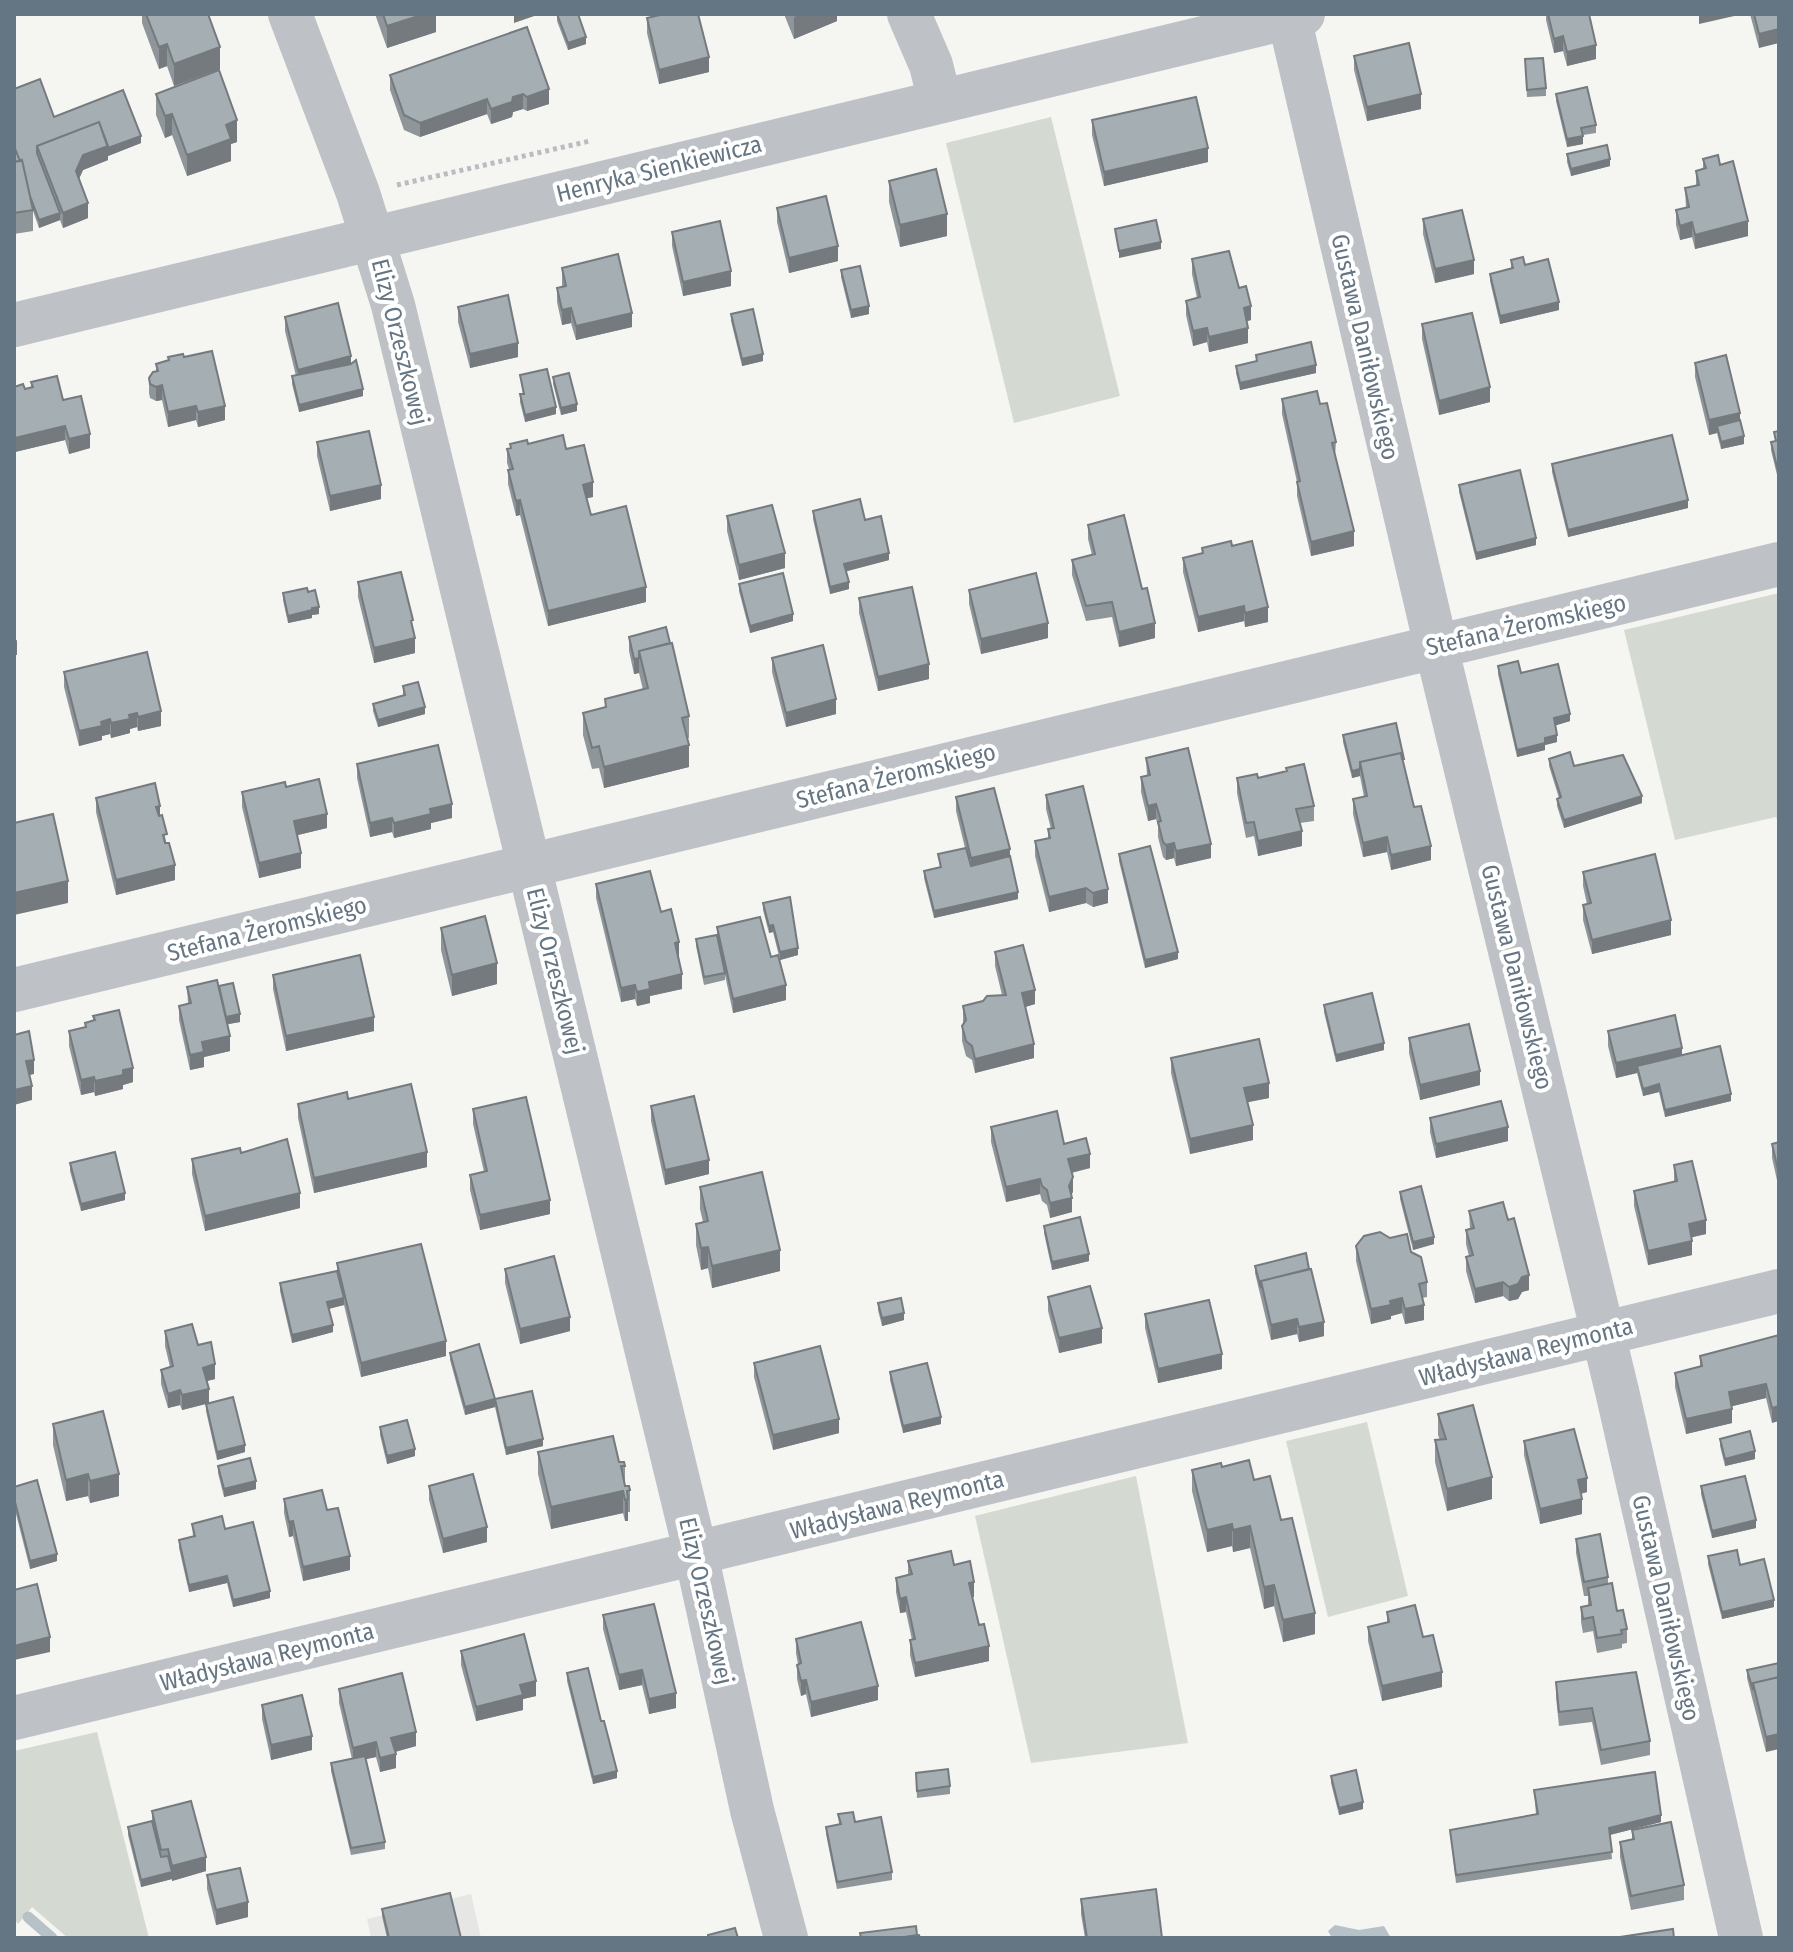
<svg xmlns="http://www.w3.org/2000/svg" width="1793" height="1952" font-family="'Fira Sans Condensed',sans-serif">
  <rect width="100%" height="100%" fill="#f5f5f1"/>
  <!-- built -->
  <path fill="#e6e7e5" d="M471 1894 481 1938H371L367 1919Z"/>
  <!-- green -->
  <path fill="#d4dad1" d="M1051 117 1120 396 1014 423 946 143Z
    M1779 593V825L1776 817 1675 840 1624 630Z
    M1367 1422 1408 1596 1328 1617 1286 1441Z
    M1136 1476 1188 1743 1031 1763 975 1516Z
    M97 1732 149 1938H68L32 1907 18 1924 14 1919V1751Z"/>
  <!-- water -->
  <path fill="#b6c2c7" d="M1335 1925 1359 1930 1384 1926 1391 1938H1332L1328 1931Z"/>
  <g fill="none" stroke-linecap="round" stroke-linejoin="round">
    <!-- stream -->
    <path stroke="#b6c2c7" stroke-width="11" d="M28 1917 52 1938"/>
    <!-- path -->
    <path stroke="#babcbf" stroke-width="5" stroke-dasharray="4 4" stroke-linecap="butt" d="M397 185 590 141"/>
    <!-- minor -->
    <path stroke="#bec2c6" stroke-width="44" d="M290 14 358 193 393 305 696 1554 752 1810 786 1938
      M909 14 931 65 940 101
      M1289 17 1436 646 1617 1391 1741 1938
      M14 325 1303 14
      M14 990 1779 564
      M14 1718 1779 1291"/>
  </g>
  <!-- wall -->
  <path fill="#8e969a" d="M142 14H208L220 69 174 86 167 66 159 69 142 23Z
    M375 14H436V32L387 48Z
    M557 14 586 44 568 50 557 21Z
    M784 14H837V21L794 39Z
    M1546 14H1589L1596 59 1567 66 1563 51 1554 53 1546 20Z
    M1750 14H1779L1759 48Z
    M647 18 709 72 659 84 647 33Z
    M527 27 549 104 527 111 523 109 513 112 512 117 491 124 487 114 420 137 404 130 390 90V75Z
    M1354 56 1421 109 1367 121 1354 70Z
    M1525 59 1546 88V96L1527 97Z
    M14 89 54 117 141 143 108 156V160L83 170 79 179 88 218 63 228 60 220 39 228 33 211V231L14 234Z
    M156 94 237 142 231 144V161L187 176 172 135 165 138 156 115Z
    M1556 94 1596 125V133L1583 135V144L1567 147 1556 101Z
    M1092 120 1208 162 1104 186 1092 135Z
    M1567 154 1610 166 1571 176 1567 162Z
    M1703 159 1720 165 1748 236 1695 249 1692 237 1680 240 1676 225V210L1686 208 1685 188 1696 186V171L1703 169Z
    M889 181 947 236 900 247 889 202Z
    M777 208 838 261 789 273 777 222Z
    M1423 219 1474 274 1435 283 1423 234Z
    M672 232 731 286 683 296 672 246Z
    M1192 259 1239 288 1251 320 1247 321 1248 343 1209 352 1207 342 1193 346 1186 315V301L1197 298 1192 274Z
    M1511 260 1559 310 1500 324 1490 281V274L1511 268Z
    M562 268 632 327 576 340 571 323 562 325 557 302V288L562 286Z
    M841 270 869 314 851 318 841 277Z
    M458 307 518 357 470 368 458 322Z
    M731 314 763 361 742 366 731 321Z
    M285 317 351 364 363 396 299 412 292 384V376H296L285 331Z
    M1422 324 1490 402 1439 415 1422 339Z
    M1256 355 1316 373 1240 390 1236 373V366L1256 361Z
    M168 357H184L225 420 198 427 196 420 168 427 162 400 156 401 150 398 149 393V378L156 371V364L168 361Z
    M1695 363 1740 420 1744 444 1721 449 1717 433 1709 435 1695 377Z
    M520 375 556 414 525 422 520 402V394H523Z
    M553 377 577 411 561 415 553 384Z
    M31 382 63 400 90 448 69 454 65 440 15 452 14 447V387L25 389 31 388Z
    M1282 399 1320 404 1336 442 1335 457 1354 546 1311 556 1297 496V482L1282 414Z
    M1779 431V483L1771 450V442L1775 441 1774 432Z
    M317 442 381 499 330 511 317 456Z
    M510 444H528L566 449 593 497 587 498 591 515 646 602 548 626 520 515 516 516 508 484V470L509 469 507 463V449L510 448Z
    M1552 464 1688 508 1568 537 1552 472Z
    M1459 485 1536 545 1476 560 1459 492Z
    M813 511 865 520 889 560 846 571 849 589 830 594 813 519Z
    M727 516 785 568 739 580 727 531Z
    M1088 525 1142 589 1155 638 1119 647 1112 617 1086 621 1072 575V560L1092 555 1088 539Z
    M1232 546 1268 622 1245 627 1244 621 1198 632 1183 572V558L1202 554V548Z
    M358 582 413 631 415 653 374 663 358 597Z
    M739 584 793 621 750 633 739 591Z
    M969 590 1048 638 981 654 969 604Z
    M308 592 319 614 312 615V618L288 623 283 600V593Z
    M859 598 929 679 878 691 859 613Z
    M629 637 689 716V738H687L689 767 604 788 599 768 592 769 583 735V713L605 708V699L643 690 639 673 634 674 629 651Z
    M772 658 836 714 786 727 772 672Z
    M1498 666 1521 673 1570 721 1556 725 1557 742 1545 745V750L1517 757 1498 674Z
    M64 672 161 726 138 731 137 727 130 729V733L111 738 110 734 102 736V740L79 746 64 687Z
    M403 686 425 714 378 727 373 711V704L403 696Z
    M1343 735 1404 766 1414 807 1431 860 1391 870 1387 852 1363 857 1353 814V799L1364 797 1360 776 1352 778 1343 742Z
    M1146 758 1211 858 1176 866 1174 858 1166 860 1163 857 1158 837V826L1156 819 1148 821 1141 792V777L1147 776Z
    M1549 759 1574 766 1642 803 1564 828 1557 806V799L1559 798 1549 766Z
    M357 764 452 818 431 823V829L394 838 392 832 370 837 357 778Z
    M1237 778H1258L1314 806V821L1300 823 1302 846 1258 856 1254 836 1246 838 1237 793Z
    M286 787 327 828 297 835 301 868 259 878 242 807V792Z
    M1046 795 1108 903 1093 907 1086 903 1049 912 1035 856V841L1048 838V829H1051L1046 809Z
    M956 797 1010 856 1018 899 934 918 924 878V871L940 867 938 854 965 848 956 811Z
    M96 798 160 815 175 880 116 895 96 812Z
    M1119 854 1178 959 1145 968 1119 861Z
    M1583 872 1671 935 1592 954 1583 920V905L1587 904 1583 886Z
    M596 884 661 912 679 957 682 989 650 996V1003L637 1006 635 999 621 1002 596 898Z
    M763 903 798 955 780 960 773 932 769 933 763 910Z
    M717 927 771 957 786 1000 733 1013 725 975V980L704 985 696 946V939L717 935Z
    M441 928 497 984 452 996 441 950Z
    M995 952 1035 1004 1025 1007 1034 1058 975 1073 972 1060 966 1056 962 1041V1026L963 1024V1006L1002 995 995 966Z
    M273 975 374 1031 286 1051 273 989Z
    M219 986 240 1022 227 1024 230 1051 204 1057V1067L190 1070 179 1020V1006L188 1004 187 987Z
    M1324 1005 1384 1050 1336 1062 1324 1012Z
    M93 1016 133 1082 123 1085V1089L95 1096 94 1092 81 1095 69 1046V1031L85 1027V1023L93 1021Z
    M1608 1031 1682 1055 1731 1101 1665 1117 1659 1092 1643 1096 1637 1073 1616 1078 1608 1046Z
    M1409 1038 1480 1085 1420 1100 1409 1053Z
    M1171 1058 1269 1098 1247 1102 1253 1140 1190 1154 1171 1073Z
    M348 1099 427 1167 314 1193 298 1118V1104Z
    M651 1106 709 1174 665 1185 651 1121Z
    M473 1109 550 1214 480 1230 470 1190V1175L484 1172 473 1124Z
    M1430 1118 1508 1141 1436 1158 1430 1132Z
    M991 1127 1064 1144 1090 1168 1072 1173V1212L1050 1218 1047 1205 1042 1201 1040 1194 1006 1202 991 1142Z
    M1779 1142V1189L1772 1158V1144Z
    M241 1153 300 1208 205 1231 192 1174V1159Z
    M70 1163 125 1200 81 1211 70 1171Z
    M1674 1165 1706 1234 1692 1237V1255L1648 1265 1634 1206V1191L1674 1182Z
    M700 1187 780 1271 712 1288 708 1268 701 1270 696 1245V1224L703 1222 700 1209Z
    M1400 1192 1434 1244 1413 1250 1400 1199Z
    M1469 1211 1529 1290 1522 1292 1518 1299 1509 1301 1503 1296 1475 1303 1466 1271V1257L1469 1256 1466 1244V1230L1470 1229Z
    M1044 1226 1089 1261 1052 1270 1044 1233Z
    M1356 1246 1411 1252 1427 1282V1297L1422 1298 1424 1320 1405 1324 1402 1313 1391 1316V1319L1371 1324 1356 1261Z
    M337 1263 446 1356 361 1377 344 1305 329 1309 333 1332 292 1343 280 1291V1283L337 1271Z
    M1255 1266 1324 1336 1299 1342 1297 1334 1271 1340 1255 1273Z
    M505 1269 570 1331 520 1344 505 1283Z
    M1048 1297 1102 1343 1059 1353 1048 1311Z
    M878 1303 904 1320 882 1326 878 1310Z
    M1145 1314 1222 1369 1158 1383 1145 1328Z
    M165 1331 198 1345 215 1379 207 1381 209 1403 245 1452 217 1460 206 1411V1404L182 1410 180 1405 168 1408 161 1384V1370L170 1367 165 1346Z
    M1779 1335 1772 1423 1766 1398 1732 1406V1423L1686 1434 1675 1387V1373L1700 1367V1356Z
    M450 1353 495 1399 543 1446 506 1455 495 1407 465 1415 450 1360Z
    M754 1363 839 1433 773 1450 754 1377Z
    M890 1372 941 1424 903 1433 890 1380Z
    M1438 1414 1492 1499 1447 1511 1435 1462V1440H1440L1438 1435Z
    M53 1424 119 1496 90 1503 88 1496 66 1501 53 1445Z
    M380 1427 415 1456 387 1464 380 1435Z
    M1720 1439 1755 1459 1725 1466 1720 1446Z
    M1524 1441 1587 1492 1581 1494 1582 1514 1540 1524 1524 1455Z
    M538 1452 619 1462 625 1466V1486L630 1490V1512H628V1521H625L623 1513 551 1529 538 1474Z
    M218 1466 256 1489 224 1497 218 1473Z
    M1222 1467 1254 1480 1281 1520 1315 1634 1283 1642 1274 1606 1264 1609 1250 1548 1233 1552 1232 1546 1207 1552 1192 1491V1470Z
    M429 1486 487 1542 443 1553 429 1500Z
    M1701 1486 1756 1528 1712 1538 1701 1494Z
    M14 1487 57 1561 30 1569 14 1506Z
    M284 1499 350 1570 303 1581 293 1536 289 1537 284 1513Z
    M192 1524 225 1529 270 1598 233 1607 227 1583 189 1592 179 1548V1540L193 1537Z
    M1576 1539 1608 1577V1584L1617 1611 1627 1629V1643L1622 1644V1648L1597 1653 1593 1631 1583 1633 1581 1622V1607L1588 1606V1596H1584L1576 1553Z
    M1708 1556 1740 1565 1774 1607 1722 1619 1708 1564Z
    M908 1561 954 1565 974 1597H972L989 1661 915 1677 910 1655V1640H912L906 1612 900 1613 896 1592V1578L908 1575Z
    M1387 1612 1423 1637 1442 1687 1382 1701 1368 1641V1627L1387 1622Z
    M603 1615 676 1708 649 1714 642 1685 619 1690 603 1629Z
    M796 1639 878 1700 811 1717 806 1694 801 1696 797 1679V1665L798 1664 796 1653Z
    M461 1651 536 1696 523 1699V1710L476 1721 461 1665Z
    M1779 1663 1766 1752 1747 1678V1670Z
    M567 1673 617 1778 593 1784 567 1681Z
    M1556 1682 1650 1741V1755L1601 1765 1592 1722 1559 1726 1556 1697Z
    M339 1689 416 1746 395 1752 396 1768 380 1772 376 1757 366 1759 385 1842V1849L351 1855 331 1771V1763L352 1759 339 1703Z
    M262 1705 312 1750 271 1760 262 1719Z
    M916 1773 950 1786V1794L917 1798Z
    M1331 1776 1363 1809 1339 1815 1331 1783Z
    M1534 1790 1661 1822 1610 1835 1612 1859 1456 1883 1450 1830 1536 1814Z
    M152 1811 206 1871 172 1881V1879L141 1887 128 1835V1827L152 1821Z
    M838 1814 892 1872V1880L837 1889 826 1834V1827L839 1824Z
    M1632 1830 1684 1885V1900L1631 1910 1620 1857V1842L1632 1839Z
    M207 1875 248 1917 216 1925 207 1889Z
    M1081 1899 1162 1938H1085L1081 1914Z
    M382 1909 461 1938H387L382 1916Z"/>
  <!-- shaded-wall -->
  <path fill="#747a7d" d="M425 14H436V32L387 48V26Z
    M520 14H540L514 23V16Z
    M802 14H837V21L794 39V17Z
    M1699 14H1743L1699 24Z
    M1779 29V43L1759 48V34Z
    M1563 36V51L1554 53V39Z
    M586 37V44L568 50V43Z
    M167 44V66L159 69V47Z
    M1596 45V59L1567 66V52Z
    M220 47V69L174 86V64Z
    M709 57V72L659 84V70Z
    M549 89V104L527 111V97Z
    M523 94V109L513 112 512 117 491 124V109L513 97Z
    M1421 94V109L1367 121V107Z
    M487 99V114L420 137V123Z
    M172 114V135L165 138V116Z
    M237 120V142L231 144V161L187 176V155L226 125Z
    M141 136V143L108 156V160L83 170 76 185V171L83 155 108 146Z
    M1583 136V144L1567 147V139Z
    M1208 148V162L1104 186V172Z
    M1610 159V166L1571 176V169Z
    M88 203V218L63 228V213Z
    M60 213V220L39 228V220Z
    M947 214V236L900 247V225Z
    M1748 221V236L1695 249V235Z
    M1692 222V237L1680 240V226Z
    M1161 242V249L1119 258V251Z
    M838 246V261L789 273V258Z
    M1474 260V274L1435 283V269Z
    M731 271V286L683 296V282Z
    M1559 302V310L1500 324V316Z
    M869 306V314L851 318V310Z
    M1251 306V320L1244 322V308Z
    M571 308V323L562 325V310Z
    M632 313V327L576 340V326Z
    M1207 328V342L1193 346V331Z
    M1248 328V343L1209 352V337Z
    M518 343V357L470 368V354Z
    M763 354V361L742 366V359Z
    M351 356V371L298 384V370Z
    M1316 365V373L1240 390V383Z
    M162 385V400L156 401V387Z
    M1490 387V402L1439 415V401Z
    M363 389V396L299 412V405Z
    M577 404V411L561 415V408Z
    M196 406V420L168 427V412Z
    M225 406V420L198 427V412Z
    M556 407V414L525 422V415Z
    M1740 413V427L1717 426V433L1709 435V420Z
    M65 426V440L15 452V438Z
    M90 434V448L69 454V439Z
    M1744 436V444L1721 449V442Z
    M593 482V497L583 499V485Z
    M381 485V499L330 511V496Z
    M520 500V515L516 516V501Z
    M1688 500V508L1568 537V530Z
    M1354 531V546L1311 556V542Z
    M1536 538V545L1476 560V553Z
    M785 553V568L739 580V565Z
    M889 553V560L844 572V564Z
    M849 582V589L830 594V587Z
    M646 587V602L548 626V611Z
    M1244 606V621L1198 632V617Z
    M319 607V614L312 615V618L288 623V616Z
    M1268 607V622L1245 627V613Z
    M793 614V621L750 633V626Z
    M1048 623V638L981 654V639Z
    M1155 623V638L1119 647V632Z
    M415 638V653L374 663V648Z
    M17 640V655H14V641Z
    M639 658V673L634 674V659Z
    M929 664V679L878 691V677Z
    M836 699V714L786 727V713Z
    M425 707V714L378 727V720Z
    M161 711V726L138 731V717Z
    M137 713V727L130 729V733L111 738V723L129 715Z
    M1570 714V721L1554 726V718Z
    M110 719V734L102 736V740L79 746V731Z
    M1557 735V742L1545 745V750L1517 757V750L1545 738Z
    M689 745V767L604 788V767Z
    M1360 769V776L1352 778V771Z
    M1642 796V803L1564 828V820Z
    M452 804V818L431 823V829L394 838V823L430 809Z
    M1156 804V819L1148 821V806Z
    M160 806V820L156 807Z
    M327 814V828L294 836V821Z
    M392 818V832L370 837V823Z
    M1302 831V846L1258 856V841Z
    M1387 837V852L1363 857V843Z
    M1174 843V858L1166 860V845Z
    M1211 844V858L1176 866V851Z
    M1431 846V860L1391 870V855Z
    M1010 849V864L971 873V858Z
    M301 853V868L259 878V863Z
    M175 865V880L116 895V880Z
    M68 881V903L14 915V893Z
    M1086 888V903L1049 912V897Z
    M1108 889V903L1093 907V893Z
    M1018 892V899L934 918V911Z
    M1671 920V935L1592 954V940Z
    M773 925V932L769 933V926Z
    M679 942V957L675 958V943Z
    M798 948V955L780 960V952Z
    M1178 952V959L1145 968V960Z
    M497 963V984L452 996V975Z
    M682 974V989L650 996V1003L637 1006V992L649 982Z
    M635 985V999L621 1002V988Z
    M786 985V1000L733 1013V999Z
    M1035 990V1004L1022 1008V993Z
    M240 1014V1022L224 1025V1018Z
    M374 1017V1031L286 1051V1036Z
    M230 1036V1051L204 1057V1067L190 1070V1055L202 1042Z
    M1384 1043V1050L1336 1062V1055Z
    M1034 1044V1058L975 1073V1059Z
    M1682 1048V1062L1637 1066V1073L1616 1078V1063Z
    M34 1060V1074L26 1076V1061Z
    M133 1068V1082L123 1085V1089L95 1096V1081L123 1070Z
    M1480 1071V1085L1420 1100V1085Z
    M94 1077V1092L81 1095V1080Z
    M1269 1083V1098L1244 1103V1088Z
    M1659 1084V1092L1643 1096V1089Z
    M32 1086V1100L14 1105V1090Z
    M1731 1094V1101L1665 1117V1110Z
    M1253 1125V1140L1190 1154V1139Z
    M1508 1127V1141L1436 1158V1144Z
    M427 1152V1167L314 1193V1178Z
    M1090 1154V1168L1068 1173V1159Z
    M709 1160V1174L665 1185V1170Z
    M1073 1177V1192L1070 1198H1072V1212L1050 1218V1203Z
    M1040 1179V1194L1006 1202V1187Z
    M125 1193V1200L81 1211V1204Z
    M300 1193V1208L205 1231V1216Z
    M550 1200V1214L480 1230V1215Z
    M1706 1220V1234L1689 1238V1224Z
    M1434 1237V1244L1413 1250V1242Z
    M1692 1241V1255L1648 1265V1251Z
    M708 1247V1268L701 1270V1248Z
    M780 1250V1271L712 1288V1266Z
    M1089 1254V1261L1052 1270V1262Z
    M1529 1275V1290L1522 1292 1518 1299 1509 1301V1287L1522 1277Z
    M1503 1282V1296L1475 1303V1289Z
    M344 1298V1305L327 1309V1302Z
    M1402 1298V1313L1391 1316V1319L1371 1324V1309L1390 1301Z
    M1424 1305V1320L1405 1324V1309Z
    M904 1313V1320L882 1326V1318Z
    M570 1317V1331L520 1344V1329Z
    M1297 1319V1334L1271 1340V1325Z
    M1324 1322V1336L1299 1342V1327Z
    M333 1325V1332L292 1343V1335Z
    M1102 1328V1343L1059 1353V1338Z
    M446 1341V1356L361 1377V1363Z
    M1222 1354V1369L1158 1383V1369Z
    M215 1364V1379L203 1382V1368Z
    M1766 1384V1398L1729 1407V1392Z
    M209 1389V1403L182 1410V1395Z
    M180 1390V1405L168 1408V1394Z
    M495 1399V1407L465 1415V1407Z
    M1779 1406V1421L1772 1423V1408Z
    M1732 1409V1423L1686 1434V1419Z
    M941 1417V1424L903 1433V1426Z
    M839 1419V1433L773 1450V1435Z
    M543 1439V1446L506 1455V1448Z
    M245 1445V1452L217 1460V1452Z
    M415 1449V1456L387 1464V1456Z
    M1755 1451V1459L1725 1466V1459Z
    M88 1474V1496L66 1501V1480Z
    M119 1474V1496L90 1503V1481Z
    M1492 1477V1499L1447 1511V1489Z
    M1587 1478V1492L1578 1494V1480Z
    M256 1481V1489L224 1497V1489Z
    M623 1491V1513L551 1529V1507Z
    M628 1499V1521H625V1500Z
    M1582 1499V1514L1540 1524V1509Z
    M1756 1520V1528L1712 1538V1531Z
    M293 1521V1536L289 1537V1522Z
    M1232 1524V1546L1207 1552V1530Z
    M1250 1526V1548L1233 1552V1530Z
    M487 1527V1542L443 1553V1539Z
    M57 1554V1561L30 1569V1561Z
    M350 1556V1570L303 1581V1567Z
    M227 1576V1583L189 1592V1585Z
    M974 1582V1597L969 1598V1583Z
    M1274 1585V1606L1264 1609V1587Z
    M270 1591V1598L233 1607V1600Z
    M906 1597V1612L900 1613V1599Z
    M1774 1600V1607L1722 1619V1612Z
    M1315 1613V1634L1283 1642V1620Z
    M50 1637V1652L14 1660V1646Z
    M989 1646V1661L915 1677V1663Z
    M642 1670V1685L619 1690V1675Z
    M1442 1672V1687L1382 1701V1686Z
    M806 1680V1694L801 1696V1681Z
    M536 1681V1696L523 1699V1710L476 1721V1707L520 1685Z
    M878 1686V1700L811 1717V1702Z
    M676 1693V1708L649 1714V1699Z
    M416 1732V1746L391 1753V1738Z
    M1779 1734V1749L1766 1752V1737Z
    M312 1736V1750L271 1760V1745Z
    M376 1742V1757L353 1762V1748Z
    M396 1754V1768L380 1772V1758Z
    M617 1771V1778L593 1784V1777Z
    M1363 1802V1809L1339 1815V1808Z
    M1661 1815V1822L1609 1835V1828Z
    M206 1857V1871L172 1881V1866Z
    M172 1872V1879L141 1887V1880Z
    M248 1902V1917L216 1925V1910Z"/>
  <!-- building -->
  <path fill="#a5aeb3" stroke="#747a7d" stroke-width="2" d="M146 14H208L220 47 174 64 167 44 159 47Z
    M383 14H425L387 26Z
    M557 14H578L586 37 568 43Z
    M664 14H698L709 57 659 70 647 18Z
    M1548 14H1589L1596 45 1567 52 1563 36 1554 39Z
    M1754 14H1779V29L1759 34Z
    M527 27 549 89 527 97 523 94 513 97 512 102 491 109 487 99 420 123 404 115 390 75Z
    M1409 43 1421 94 1367 107 1354 56Z
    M1543 58 1546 88 1527 90 1525 59Z
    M219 70 237 120 226 125 231 139 187 155 172 114 165 116 156 94Z
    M40 79 54 117 123 90 141 136 108 148 99 122 37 146V153L60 213 39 220 30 196 22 160 20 161 14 146V89Z
    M1587 87 1596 125 1581 128 1583 136 1567 139 1556 94Z
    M1196 97 1208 148 1104 172 1092 120Z
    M99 122 108 146 83 155 76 171 88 203 63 213 37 146Z
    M1607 145 1610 159 1571 169 1567 154Z
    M14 146 20 161 14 162Z
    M1718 155 1720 165 1733 161 1748 221 1695 235 1692 222 1680 226 1676 210 1689 207 1685 188 1699 185 1696 171 1706 168 1703 159Z
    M22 160 33 210 14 213V162Z
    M936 169 947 214 900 225 889 181Z
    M826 196 838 246 789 258 777 208Z
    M1462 210 1474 260 1435 269 1423 219Z
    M1156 220 1161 242 1119 251 1115 229Z
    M720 221 731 271 683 282 672 232Z
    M1229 251 1239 288 1246 286 1251 306 1244 308 1248 328 1209 337 1207 328 1193 331 1186 301 1200 297 1192 259Z
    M618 254 632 313 576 326 571 308 562 310 557 288 566 286 562 268Z
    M1523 257 1525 265 1548 259 1559 302 1500 316 1490 274 1513 268 1511 260Z
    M860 266 869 306 851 310 841 270Z
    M508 295 518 343 470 354 458 307Z
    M338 303 351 356 298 370 285 317Z
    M753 309 763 354 742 359 731 314Z
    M1472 313 1490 387 1439 401 1422 324Z
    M1311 342 1316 365 1240 383 1236 366 1257 361 1256 355Z
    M212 351 225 406 198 412 196 406 168 412 162 385 156 387 150 384 149 378 153 372 158 371 156 364 169 360 168 357 183 354 184 357Z
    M1726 355 1740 413 1709 420 1695 363Z
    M356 360 363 389 299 405 292 376 351 364Z
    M547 369 556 407 525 415 520 394H524L520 375Z
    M569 373 577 404 561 408 553 377Z
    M57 376 63 400 81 396 90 434 69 439 65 426 15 438 14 432V387L23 384 25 389 33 387 31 382Z
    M1317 391 1320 404 1327 403 1336 442 1332 443 1354 531 1311 542 1297 482 1300 481 1282 399Z
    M1740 420 1744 436 1721 442 1717 426Z
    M369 431 381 485 330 496 317 442Z
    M1779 431V475L1771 442 1776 441 1774 432Z
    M563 435 566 449 584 445 593 482 583 485 591 515 626 506 646 587 548 611 520 500 516 501 508 470 513 469 507 449 511 448 510 444 527 440 528 444Z
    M1672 435 1688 500 1568 530 1552 464Z
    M1520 470 1536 538 1476 553 1459 485Z
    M860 499 865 520 881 516 889 553 844 564 849 582 830 587 813 511Z
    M772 505 785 553 739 565 727 516Z
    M1124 515 1142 589 1147 588 1155 623 1119 632 1112 602 1086 606 1072 560 1095 554 1088 525Z
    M1231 541 1232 546 1252 541 1268 607 1245 613 1244 606 1198 617 1183 558 1203 553 1202 548Z
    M401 572 413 620 411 621 415 638 374 648 358 582Z
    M783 573 793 614 750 626 739 584Z
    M1036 573 1048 623 981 639 969 590Z
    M912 587 929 664 878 677 859 598Z
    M307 588 308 592 315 590 319 607 312 608V610L288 616 283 593Z
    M666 627 670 643 639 651V658L634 659 629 637Z
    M672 643 689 716 682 718 689 745 604 767 599 746 592 748 583 713 606 707 605 699 648 688 639 651Z
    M823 645 836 699 786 713 772 658Z
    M147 652 161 711 138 717 137 713 129 715 130 719 111 723 110 719 101 722 102 726 79 731 64 672Z
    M1518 661 1521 673 1558 664 1570 714 1554 718 1557 735 1545 738V743L1517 750 1498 666Z
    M418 682 425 707 378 720 373 704 405 695 403 686Z
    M1396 723 1404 759H1402L1401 753 1360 762V769L1352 771 1343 735Z
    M438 745 452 804 430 809 431 814 394 823 392 818 370 823 357 764Z
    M1188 748 1211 844 1176 851 1174 843 1166 845 1163 842 1158 822 1161 821 1156 804 1148 806 1141 777 1150 775 1146 758Z
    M1570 752 1574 766 1623 755 1642 796 1564 820 1557 799 1561 797 1549 759Z
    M1401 753 1414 807 1421 806 1431 846 1391 855 1387 837 1363 843 1353 799 1367 796 1360 762Z
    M1304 764 1314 806 1296 809 1302 831 1258 841 1254 822 1246 823 1237 778 1257 774 1258 778 1287 771 1286 768Z
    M319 779 327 814 294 821 301 853 259 863 242 792 285 782 286 787Z
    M155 783 160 806 156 807 159 816 162 815 167 834 163 835 165 843H169L175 865 116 880 96 798Z
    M1083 786 1108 889 1093 893 1086 888 1049 897 1035 841 1050 838 1048 829 1054 828 1046 795Z
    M994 788 1010 849 971 858 956 797Z
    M53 814 68 881 14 893V823Z
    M1150 846 1178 952 1145 960 1119 854Z
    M966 848 971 866 1010 856 1018 892 934 911 924 871 941 867 938 854Z
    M1655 854 1671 920 1592 940 1583 905 1591 903 1583 872Z
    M650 871 661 912 671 909 679 942 675 943 682 974 649 982 650 989 637 992 635 985 621 988 596 884Z
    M790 897 798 948 780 952 773 925 769 926 763 903Z
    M485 916 497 963 452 975 441 928Z
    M760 917 771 957 778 955 786 985 733 999 717 927Z
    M717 935 725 973 704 977 696 939Z
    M1023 945 1035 990 1022 993 1034 1044 975 1059 972 1046 966 1041 962 1026 966 1020 963 1006 983 1001 987 996 1006 995 995 952Z
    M360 955 374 1017 286 1036 273 975Z
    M217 980 230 1036 202 1042 204 1052 190 1055 179 1006 191 1003 187 987Z
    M233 983 240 1014 226 1017 219 986Z
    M1372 993 1384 1043 1336 1055 1324 1005Z
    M119 1010 133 1068 123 1070V1075L95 1081 94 1077 81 1080 69 1031 86 1027 85 1023 95 1020 93 1016Z
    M1675 1015 1682 1048 1616 1063 1608 1031Z
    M1469 1024 1480 1071 1420 1085 1409 1038Z
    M29 1031 34 1060 26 1061 32 1086 14 1090V1035Z
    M1259 1039 1269 1083 1244 1088 1253 1125 1190 1139 1171 1058Z
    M1720 1046 1731 1094 1665 1110 1659 1084 1643 1089 1637 1066Z
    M411 1084 427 1152 314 1178 298 1104 347 1092 348 1099Z
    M694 1096 709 1160 665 1170 651 1106Z
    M526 1097 550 1200 480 1215 470 1175 487 1171 473 1109Z
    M1501 1101 1508 1127 1436 1144 1430 1118Z
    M1057 1111 1064 1144 1086 1138 1090 1154 1068 1159 1073 1177 1069 1186 1072 1198 1050 1203 1047 1190 1042 1186 1040 1179 1006 1187 991 1127Z
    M287 1139 300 1193 205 1216 192 1159 240 1148 241 1153Z
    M1779 1142V1174L1772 1144Z
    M115 1152 125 1193 81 1204 70 1163Z
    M1692 1161 1706 1220 1689 1224 1692 1241 1648 1251 1634 1191 1677 1181 1674 1165Z
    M762 1172 780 1250 712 1266 708 1247 701 1248 696 1224 708 1221 700 1187Z
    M1421 1186 1434 1237 1413 1242 1400 1192Z
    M1503 1202 1508 1220 1514 1218 1529 1275 1522 1277 1518 1284 1509 1287 1503 1282 1475 1289 1466 1257 1473 1255 1466 1230 1474 1228 1469 1211Z
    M1080 1217 1089 1254 1052 1262 1044 1226Z
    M1380 1232 1390 1238 1407 1234 1411 1252 1421 1257 1427 1282 1419 1284 1424 1305 1405 1309 1402 1298 1390 1301 1391 1305 1371 1309 1356 1246 1364 1236Z
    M421 1244 446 1341 361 1363 337 1263Z
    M1306 1253 1309 1269 1261 1281V1288L1255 1266Z
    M554 1256 570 1317 520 1329 505 1269Z
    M1311 1269 1324 1322 1299 1327 1297 1319 1271 1325 1261 1281Z
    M337 1271 344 1298 327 1302 333 1325 292 1335 280 1283Z
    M1090 1286 1102 1328 1059 1338 1048 1297Z
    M901 1298 904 1313 882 1318 878 1303Z
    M1209 1300 1222 1354 1158 1369 1145 1314Z
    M192 1324 198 1345 211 1342 215 1364 203 1368 209 1389 182 1395 180 1390 168 1394 161 1370 173 1366 165 1331Z
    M1779 1335V1406L1772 1408 1766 1384 1729 1392 1732 1409 1686 1419 1675 1373 1702 1366 1700 1356Z
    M479 1344 495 1399 465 1407 450 1353Z
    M820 1346 839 1419 773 1435 754 1363Z
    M927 1363 941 1417 903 1426 890 1372Z
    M532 1391 543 1439 506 1448 495 1399Z
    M233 1397 245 1445 217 1452 206 1404Z
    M1473 1405 1492 1477 1447 1489 1435 1440 1446 1439 1438 1414Z
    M103 1411 119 1474 90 1481 88 1474 66 1480 53 1424Z
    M407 1420 415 1449 387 1456 380 1427Z
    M1574 1429 1587 1478 1578 1480 1582 1499 1540 1509 1524 1441Z
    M1750 1431 1755 1451 1725 1459 1720 1439Z
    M613 1436 619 1462H624L625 1466H621L625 1486H629L630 1490 627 1491 628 1499 625 1500 623 1491 551 1507 538 1452Z
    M250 1458 256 1481 224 1489 218 1466Z
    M1249 1460 1254 1480 1270 1476 1281 1520 1292 1518 1315 1613 1283 1620 1274 1585 1264 1587 1250 1526 1233 1530 1232 1524 1207 1530 1192 1470 1221 1463 1222 1467Z
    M473 1474 487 1527 443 1539 429 1486Z
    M1745 1476 1756 1520 1712 1531 1701 1486Z
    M37 1480 57 1554 30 1561 14 1498V1487Z
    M322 1490 327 1510 338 1508 350 1556 303 1567 293 1521 289 1522 284 1499Z
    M222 1516 225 1529 253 1522 270 1591 233 1600 227 1576 189 1585 179 1540 195 1536 192 1524Z
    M1600 1534 1608 1577 1584 1582 1576 1539Z
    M1737 1550 1740 1565 1764 1559 1774 1600 1722 1612 1708 1556Z
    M951 1551 954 1565 970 1561 974 1582 969 1583 971 1592 979 1625 984 1624 989 1646 915 1663 910 1640 915 1639 906 1597 900 1599 896 1578 912 1574 908 1561Z
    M1612 1583 1617 1611 1623 1610 1627 1629 1621 1630 1622 1634 1597 1638 1593 1617 1583 1619 1581 1607 1591 1605 1588 1588Z
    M37 1584 50 1637 14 1646V1590Z
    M654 1604 676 1693 649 1699 642 1670 619 1675 603 1615Z
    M1415 1605 1423 1637 1433 1635 1442 1672 1382 1686 1368 1627 1389 1622 1387 1612Z
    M861 1622 878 1686 811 1702 806 1680 801 1681 797 1665 801 1663 796 1639Z
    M524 1634 536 1681 520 1685 523 1695 476 1707 461 1651Z
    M1779 1663V1677L1753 1683V1690L1747 1670Z
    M588 1668 601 1721H604L617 1771 593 1777 567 1673Z
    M1636 1672 1650 1741 1601 1750 1592 1708 1559 1712 1556 1682Z
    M402 1673 416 1732 391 1738 396 1754 380 1758 376 1742 353 1748 339 1689Z
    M1779 1677V1734L1766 1737 1753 1683Z
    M302 1695 312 1736 271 1745 262 1705Z
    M365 1756 385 1842 351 1848 331 1763Z
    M948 1769 950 1786 917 1791 916 1773Z
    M1356 1770 1363 1802 1339 1808 1331 1776Z
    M1655 1772 1661 1815 1609 1828 1612 1852 1456 1875 1450 1830 1538 1814 1534 1790Z
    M191 1801 206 1857 172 1866 168 1849 161 1850 152 1811Z
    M853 1812 855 1822 881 1817 892 1872 837 1882 826 1827 841 1824 838 1814Z
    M152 1821 161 1857 168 1856 172 1872 141 1880 128 1827Z
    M1671 1822 1684 1885 1631 1896 1620 1842 1634 1839 1632 1830Z
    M240 1868 248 1902 216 1910 207 1875Z
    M1156 1889 1162 1938H1087L1081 1899Z
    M450 1893 461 1938H389L382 1909Z
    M916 1926 917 1935 898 1938H861L860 1933Z
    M735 1928 738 1938H708V1935Z
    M1673 1929 1674 1938 1620 1937Z
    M919 1935 920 1938H898Z"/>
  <g text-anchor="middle" stroke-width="8" stroke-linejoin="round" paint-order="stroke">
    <!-- street labels -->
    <g font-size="24" fill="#647583" stroke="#fff">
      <text transform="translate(659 169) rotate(-14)" y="8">Henryka Sienkiewicza</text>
      <text transform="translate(400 342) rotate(76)" y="8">Elizy Orzeszkowej</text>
      <text transform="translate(1365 347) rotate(77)" y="8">Gustawa Daniłowskiego</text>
      <text transform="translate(1526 625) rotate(-13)" y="8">Stefana Żeromskiego</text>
      <text transform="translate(896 776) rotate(-14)" y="8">Stefana Żeromskiego</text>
      <text transform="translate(267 929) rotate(-14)" y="8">Stefana Żeromskiego</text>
      <text transform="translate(555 971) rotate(76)" y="8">Elizy Orzeszkowej</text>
      <text transform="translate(1517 977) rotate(76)" y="8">Gustawa Daniłowskiego</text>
      <text transform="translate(1526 1352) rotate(-14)" y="8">Władysława Reymonta</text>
      <text transform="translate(897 1505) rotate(-14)" y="8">Władysława Reymonta</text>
      <text transform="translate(706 1601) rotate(77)" y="8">Elizy Orzeszkowej</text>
      <text transform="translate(1666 1608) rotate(77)" y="8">Gustawa Daniłowskiego</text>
      <text transform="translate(267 1657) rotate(-14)" y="8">Władysława Reymonta</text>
    </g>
  </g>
  <!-- border -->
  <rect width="1793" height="1952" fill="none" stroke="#647583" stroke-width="32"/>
</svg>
